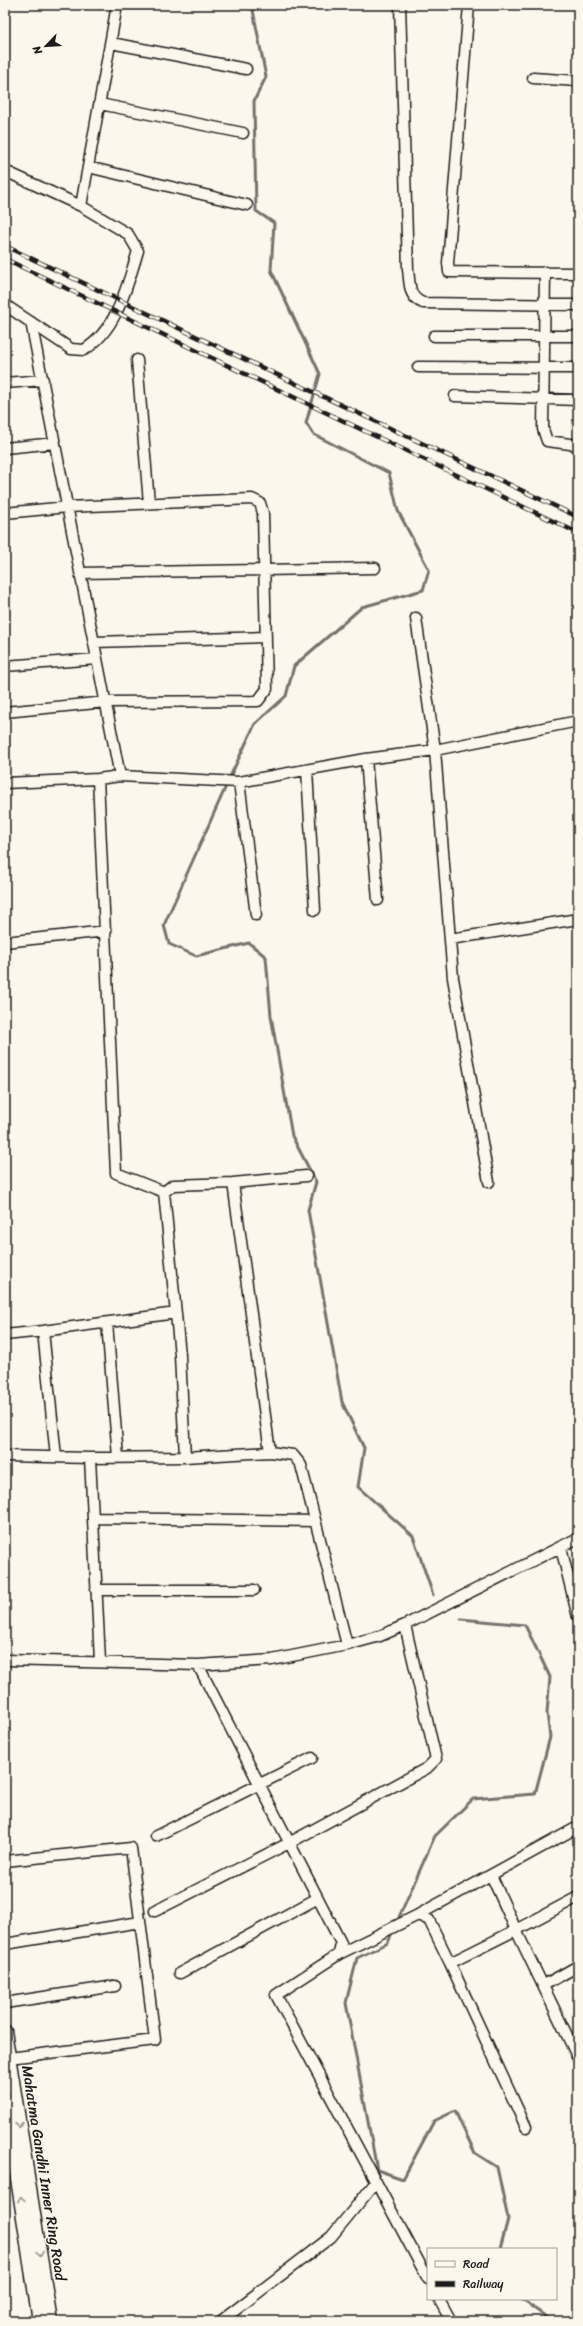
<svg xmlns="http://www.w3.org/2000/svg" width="583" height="2326" font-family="Sriracha,sans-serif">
  <rect width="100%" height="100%" fill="#fbf7ec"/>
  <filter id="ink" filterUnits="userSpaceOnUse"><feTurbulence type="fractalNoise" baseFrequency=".025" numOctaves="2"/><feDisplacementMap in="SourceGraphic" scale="8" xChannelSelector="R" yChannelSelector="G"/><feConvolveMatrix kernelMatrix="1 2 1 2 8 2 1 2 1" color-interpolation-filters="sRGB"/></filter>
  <g filter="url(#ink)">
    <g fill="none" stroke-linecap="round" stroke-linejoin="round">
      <!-- stream -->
      <path stroke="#74726e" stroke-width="3" d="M229 779 255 724 286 696 294 666 362 607 423 590 429 570 398 511 389 473 313 434 306 423 320 374 271 270 274 223 256 211 254 101 266 77 252 5
        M227 784 164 925 169 944 196 956 249 943 266 957 271 1016 292 1136 316 1182 308 1210 342 1402 364 1448 358 1487 413 1536 433 1595
        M399 1917 435 1836 473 1799 535 1794 550 1737 547 1713 550 1677 525 1625 461 1619
        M392 1932 388 1943 357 1958 346 2003 377 2170 403 2179 434 2121 455 2111 475 2153 497 2167 508 2219 500 2249
        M521 2299 552 2321"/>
      <!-- minor casing -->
      <g stroke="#1c1c1c" stroke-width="13">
        <path id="minor" d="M400 5 408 269C410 284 408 297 423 303L578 305
          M469 5 448 263 449 272 578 273
          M111 43 246 69
          M533 78 578 81
          M100 104 243 133
          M88 167 247 205
          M5 171 81 206 128 234 138 251C127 286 117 330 84 350L71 349 5 305
          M81 206 117 5
          M545 272 543 429 547 441 578 445
          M31 322 120 776
          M434 336H578
          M137 360 149 503
          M418 367 578 368
          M5 383 43 380
          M455 396 578 400
          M5 448 55 443
          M5 513 67 507 252 499 260 503 263 513 267 689 258 701 106 702 5 712
          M80 573 375 568
          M416 618 435 750 453 978 489 1182
          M94 642 266 637
          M5 666 97 659
          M366 759 378 900
          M307 770 315 910
          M239 782 256 915
          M5 783 98 779
          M450 939 578 919
          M5 942 106 931
          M233 1183 270 1452
          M164 1192 116 1173 98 779 120 776 239 782 366 759 435 750 578 721
          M107 1323 118 1457
          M43 1331 176 1313
          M5 1335 43 1331 56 1457
          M5 1456 90 1458
          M185 1457 180 1355 164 1192 173 1185 233 1183 306 1176
          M93 1518 315 1521
          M561 1548 578 1617
          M96 1590H254
          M5 1660 198 1665 272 1660 347 1645 380 1636 405 1625 578 1538
          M100 1661 90 1458 185 1457 270 1452 293 1455 301 1465 347 1645
          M198 1665 341 1943 339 1954 276 1995 428 2279
          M156 1836 312 1758
          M5 1861 131 1848 155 2040 9 2058
          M578 1897 516 1930 578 2058
          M155 1911 289 1843 427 1768 436 1759 405 1625
          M418 1915 578 1827
          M5 1944 140 1922
          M339 1954 418 1915 429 1920 450 1963 516 1930 491 1875
          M450 1963 526 2127
          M180 1973 318 1898
          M544 1985 578 1966
          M5 2003 115 1986
          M439 2299 451 2321
          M221 2321 331 2237 376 2182"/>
      </g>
      <!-- major casing -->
      <g stroke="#1c1c1c" stroke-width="15">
        <path id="major" d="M5 2031 51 2321
          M5 2101 39 2321"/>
      </g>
      <!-- minor -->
      <use href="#minor" stroke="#fbf7ec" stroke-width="10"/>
      <!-- major -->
      <use href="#major" stroke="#fbf7ec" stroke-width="12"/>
      <!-- rail casing -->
      <g stroke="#1c1c1c" stroke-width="4.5">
        <path id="rail" d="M5 246 578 517
          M5 259 578 533"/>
      </g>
      <!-- rail -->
      <use href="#rail" stroke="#fbf7ec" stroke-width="3" stroke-dasharray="9" stroke-linecap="butt"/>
    </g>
    <!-- one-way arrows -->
    <defs><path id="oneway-chevron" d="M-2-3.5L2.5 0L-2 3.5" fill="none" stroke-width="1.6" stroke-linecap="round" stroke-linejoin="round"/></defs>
    <g stroke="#97948e">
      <use href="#oneway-chevron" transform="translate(19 2125) rotate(80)"/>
      <use href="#oneway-chevron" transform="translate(21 2199) rotate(-99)"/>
      <use href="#oneway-chevron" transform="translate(40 2253) rotate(81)"/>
    </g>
  </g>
  <g text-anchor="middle" stroke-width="3" stroke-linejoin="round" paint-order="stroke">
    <!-- street labels -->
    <g font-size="15" fill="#1c1c1c" stroke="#fbf7ec">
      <text transform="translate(44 2173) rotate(81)" y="5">Mahatma Gandhi Inner Ring Road</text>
    </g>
  </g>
  <!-- margin -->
  <rect width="583" height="2326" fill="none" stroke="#fbf7ec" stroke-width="20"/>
  <rect x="10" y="10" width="563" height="2306" fill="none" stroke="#1c1c1c" stroke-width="1.5" filter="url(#ink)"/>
  <!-- legend -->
  <rect x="427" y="2248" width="130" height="52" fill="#fbf7ec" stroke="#a29f99"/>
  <rect x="435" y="2261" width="20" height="6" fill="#fbf7ec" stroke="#a29f99"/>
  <text x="463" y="2268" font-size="12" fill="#1c1c1c">Road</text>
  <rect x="435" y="2281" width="20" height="6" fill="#1c1c1c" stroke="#a29f99"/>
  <text x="463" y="2288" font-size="12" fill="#1c1c1c">Railway</text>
  <!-- north arrow -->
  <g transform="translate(46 46) rotate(245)" stroke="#fbf7ec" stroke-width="3" paint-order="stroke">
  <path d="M0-3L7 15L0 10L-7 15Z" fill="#1c1c1c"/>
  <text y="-6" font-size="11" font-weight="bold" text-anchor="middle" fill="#1c1c1c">N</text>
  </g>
</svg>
